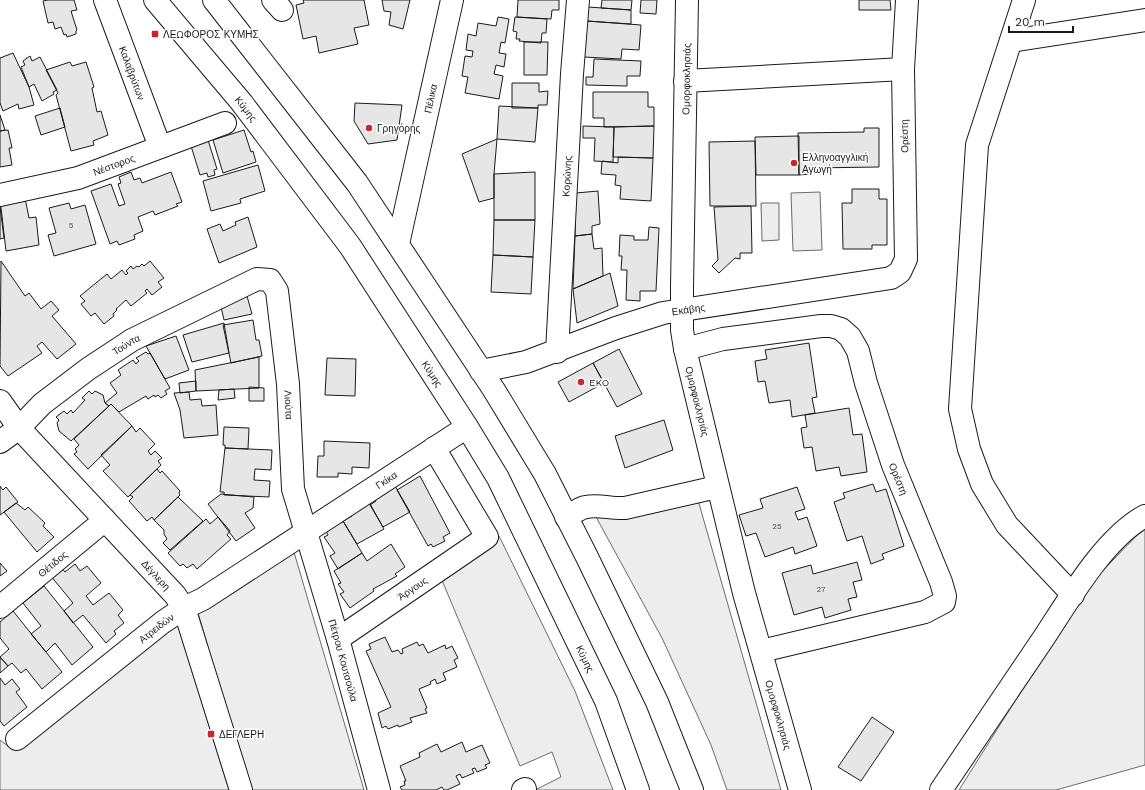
<svg xmlns="http://www.w3.org/2000/svg" width="1145" height="790" font-family="'Work Sans',sans-serif">
  <rect width="100%" height="100%" fill="#fff"/>
  <!-- built -->
  <path fill="#ededed" stroke="#6a6a6a" d="M820 192 822 250 793 251 791 193Z
    M761 203H779V240L762 241Z
    M696 493 781 790H727L711 745 662 638 595 515Z
    M1145 527V765L1056 790H959L1086 588Z
    M499 536 575 691 613 790H535L561 777 552 752 520 766 441 578Z
    M291 542 364 790H250L196 606Z
    M177 623 229 790H0V740L13 750Z"/>
  <!-- building -->
  <path fill="#e6e6e6" stroke="#1a1a1a" d="M48 0H74L77 10 71 11 77 30 76 31V34L67 37 66 34 64 35 61 27 55 29 53 22 48 23 43 1Z
    M303 0H364L369 25 354 28 358 44 319 53 316 36 303 39 296 5 304 3Z
    M382 0H410L403 29 389 25 391 12 384 11Z
    M518 0H559V10H552L551 19 517 17Z
    M602 0H632L631 10 601 8Z
    M641 0H657L656 14 640 13Z
    M859 0H890L891 10H859Z
    M588 7 631 10V24L587 21Z
    M498 17 509 19 505 43 501 42 499 53 506 54 504 67 496 65 494 74 503 76 499 99 465 93 468 77 462 76 465 56 472 57 473 51 466 50 468 34 476 36 478 23 496 26Z
    M515 17 547 19 546 33H542L541 43 519 41 520 39H516L517 32 513 31Z
    M587 21 641 25 639 50 622 49 621 59 584 57Z
    M524 42H548L547 75H524Z
    M13 53 29 87 34 105 19 109 18 104 3 111 0 103V58Z
    M30 56 32 61 40 57 57 90 53 92 54 94 42 101 34 84 29 87 21 67 25 65 23 61Z
    M594 59 641 61 640 76H627V86L586 85V77H593Z
    M70 62 72 66 86 62 94 87 92 88 97 112 101 111 108 135 93 141 94 145 71 151 56 95 58 93 46 70Z
    M512 83H539V92L548 91 547 105H538V108H512Z
    M593 92H648V107H654V126L604 127V118H593Z
    M355 103 402 105 397 140 368 144 354 121Z
    M499 106 538 108 535 142 497 139Z
    M60 108 65 127 41 135 35 116Z
    M0 115 5 130 0 131Z
    M583 126 614 127 613 162 594 161 595 138H583Z
    M654 126 653 158 613 157 614 127Z
    M864 128H879V167L810 168V174L799 175 798 133 864 132Z
    M8 130 12 148H9L12 165 0 167V131Z
    M244 130 251 152 253 151 256 162 223 173 213 140Z
    M799 136V175H756L755 137Z
    M497 139 494 174V198L479 202 462 154Z
    M208 140 217 169 214 170 215 175 208 177 207 173 200 175 191 146Z
    M755 141 756 206H710L709 142Z
    M618 157 653 158 651 201 620 199 621 186 615 185 616 175 601 174 602 161 618 163Z
    M258 165 265 191 240 199 241 203 211 211 203 181Z
    M131 172 134 180 140 178 142 183 171 172 182 202 176 204 178 206 155 215 153 211 138 217 143 231 134 235 135 239 119 245 117 241 110 244 91 191 111 184 119 206 125 204 118 184 121 183 119 177Z
    M535 172V220H494V174Z
    M852 189H879V199H887V245H872V249H843L842 203H852Z
    M598 191 600 224 592 226V234L575 236 576 193Z
    M24 193 29 218 36 217 39 245 6 251 0 199Z
    M69 203 71 209 85 205 96 244 54 256 48 235 56 233 49 208Z
    M751 206 752 253H740V259L735 258 719 273 712 266 718 260 714 207Z
    M0 207 4 238 0 239Z
    M248 217 257 247 219 263 207 229 220 224 223 231 236 225 235 222Z
    M494 220H535L533 257 493 255Z
    M649 227 659 228 656 291H640V301L626 300 627 270H621L622 256H619L620 235 634 236V240H648Z
    M592 234 594 249 602 248 603 276 573 289 575 236Z
    M493 255 533 257 531 294 491 292Z
    M1 261 25 296 29 293 41 309 51 301 59 310 52 316 76 344 57 359 42 342 37 346 42 353 8 376 0 366Z
    M150 261 164 278 158 282 162 287 152 295 147 289 145 291 147 293 131 306 126 300 116 309 117 310 113 314 114 316 104 324 95 313 91 316 81 304 85 301 80 296 107 274 111 279 122 270 126 275 128 273 126 271 131 266 133 269 137 266 139 267 142 264 144 266Z
    M610 273 618 306 577 323 573 289Z
    M247 296 252 314 224 320 221 307Z
    M253 320 256 340H259L262 356 231 363 223 325Z
    M224 323 229 353 192 362 183 335Z
    M176 336 189 370 165 379 146 346Z
    M809 343 817 397 812 398 815 413 792 417 790 400 769 403 765 381 758 382 755 361 767 359 765 350Z
    M619 349 642 394 617 407 593 363Z
    M146 352 148 354 150 353 170 388 165 391 167 394 161 398 158 395 155 397 154 395 148 399 146 396 119 412 111 404 109 406 105 403 117 393 110 383 121 375 118 370 133 360 136 364 139 361 136 358Z
    M259 357V388L196 391 195 370Z
    M327 358 356 359 355 396 325 395Z
    M593 363 604 383 569 402 558 382Z
    M196 381V391L180 393 179 383Z
    M249 387 264 388V401H249Z
    M234 389 235 398 218 400 219 390Z
    M89 391 92 394 95 391 103 395 105 403 109 406 71 441 59 431 57 423 59 420 56 417 64 411 67 414 71 410 73 413 85 400 82 398Z
    M189 392 190 400 201 399 202 406 216 405 218 435 184 438 180 410 174 393Z
    M111 404 132 426 88 469 74 454 77 452 75 449 79 445 74 439Z
    M849 408 853 435 862 434 867 472 841 476 839 467 816 471 812 447 804 448 801 428 807 427 805 415Z
    M664 420 673 450 625 468 615 436Z
    M132 426 136 432 140 428 155 444 148 451 151 455 155 451 162 458 158 461 161 465 128 497 103 471 110 465 101 455Z
    M224 427 249 428 248 449 225 448V445H223Z
    M324 441 370 443 369 468 352 467V474L338 473V477H317L318 456H324Z
    M225 448 272 450 271 470 255 469 254 480 270 481 269 497 224 495V492H220Z
    M157 469 160 473 162 471 180 491 179 493 180 495 154 520 152 517 147 521 129 501 133 497 130 495Z
    M420 476 450 533 443 537 445 541 433 547 431 544 428 546 397 490Z
    M873 484 876 492 886 489 904 546 882 554 884 559 871 564 862 536 847 541 834 502 845 498 843 493Z
    M0 486 3 490 6 487 18 502 0 515Z
    M395 486 410 512 383 527 370 505 376 501 374 498Z
    M797 487 805 509 795 512 798 520 807 517 817 546 795 554 793 547 765 557 756 533 746 536 739 515 763 508 760 499Z
    M221 494 254 497 253 508 245 513 255 528 236 541 208 504Z
    M178 497 203 521 170 550 163 543 167 539 164 534V530L154 520Z
    M369 502 384 529 357 544 343 521 352 516 350 513Z
    M16 503 25 510 28 507 45 523 43 526 54 537 37 552 4 512Z
    M218 517 230 531 227 535 231 539 197 569 193 564 187 568 183 564 180 566 168 553 206 519 210 524Z
    M343 521 362 553 338 569 330 556 335 553 324 537 328 535 326 531Z
    M391 544 405 567 395 574 397 576 373 589 374 591 350 608 340 594 344 592 338 584 341 583 334 571 362 553 367 561Z
    M857 562 862 580 853 582 857 597 848 599 851 610 825 618 822 607 794 615 782 573 811 565 813 574Z
    M0 563 7 571 0 576Z
    M75 564 80 571 87 566 101 583 86 596 93 605 109 593 123 610 118 615 124 623 114 631 116 634 106 643 83 615 73 623 64 611 73 603 50 575 61 567 65 572Z
    M44 586 93 647 72 665 55 643 46 652 31 634 41 626 23 603Z
    M13 611 62 672 42 689 26 669 21 673 12 663 8 666 0 657 9 649 0 638V622Z
    M385 637 392 652 398 650 401 654 403 653 402 649 417 642 419 646 423 644 428 653 445 645 446 649 452 646 458 658 454 660 457 667 443 673 446 680 437 684 435 679 430 682 431 684 419 689 427 708 425 709 427 713 410 718 412 722 399 727 398 725 388 729 386 726 382 728 378 713 391 707 366 651 371 649 369 644Z
    M0 657 8 666 0 673Z
    M0 678 5 685 12 679 20 689 16 692 27 707 4 726 0 721Z
    M872 717 894 732 861 781 838 767Z
    M462 742 466 752 482 745 490 763 485 765 487 768 477 772 475 768 472 769 474 773 462 778 460 774 456 776 460 784 447 790H444L442 787 436 790H402L400 787 405 785 404 781H406L400 766 420 757 419 753 437 744 441 752Z"/>
  <g fill="none" stroke-linecap="round" stroke-linejoin="round">
    <!-- minor casing -->
    <g stroke="#1a1a1a" stroke-width="24">
      <g id="minor">
        <path id="s1" d="M105 0 160 147"/>
        <path d="M273 0 282 10"/>
        <path id="s2" d="M687 0 682 287V330L685 349 744 593 800 790"/>
        <path d="M1024 0 977 145 960 409 969 449 982 484 1007 525 1073 595"/>
        <path d="M1011 41 1145 20"/>
        <path d="M685 81 903 69"/>
        <path id="s3" d="M0 195 78 178 225 123"/>
        <path id="s4" d="M398 244 452 0"/>
        <path id="s5" d="M685 349 723 339 821 326H831L841 329 850 337 858 351 866 383 893 465 941 582 945 596 944 602 925 612 761 651"/>
        <path id="s6" d="M557 352 572 74 578 0"/>
        <path id="s7" d="M481 371 526 362 616 328 663 313 891 278 900 272 906 259 903 69 907 0"/>
        <path id="s8" d="M0 401 19 428 175 595 184 608 241 790"/>
        <path id="s9" d="M0 442 19 428 42 404 88 369 132 340 257 279 270 280 277 291 288 384 293 489 338 639 379 790"/>
        <path d="M566 517C573 514 579 508 586 507 598 504 612 509 625 508L717 487"/>
        <path id="s10" d="M0 607 105 520"/>
        <path id="s11" d="M338 639 487 537 434 448"/>
        <path id="s12" d="M17 739 163 622 184 608 203 599 467 427"/>
        <path d="M523 790 525 789"/>
        <path d="M941 790C975 740 1009 689 1043 639 1069 600 1104 538 1145 516"/>
      </g>
    </g>
    <!-- major casing -->
    <g stroke="#1a1a1a" stroke-width="24">
      <g id="major">
        <path id="s13" d="M155 0 242 103 350 246 467 427 498 478 606 701 638 790"/>
        <path d="M214 0 357 183 494 390 545 474 587 557 657 702 692 790"/>
      </g>
    </g>
    <!-- minor -->
    <use href="#minor" stroke="#fff" stroke-width="22"/>
    <!-- major -->
    <use href="#major" stroke="#fff" stroke-width="22"/>
  </g>
  <!-- markers -->
  <g fill="#c62828" stroke="#fff" stroke-width="1.5">
    <rect x="151" y="30" width="8" height="8" rx="2"/>
    <circle cx="369" cy="128" r="4"/>
    <circle cx="794" cy="163" r="4"/>
    <circle cx="581" cy="382" r="4"/>
    <rect x="207" y="730" width="8" height="8" rx="2"/>
  </g>
  <g text-anchor="middle" stroke-width="3" stroke-linejoin="round" paint-order="stroke">
    <!-- number labels -->
    <g font-size="8" fill="#4d4d4d">
      <text x="71" y="228">5</text>
      <text x="777" y="529">25</text>
      <text x="821" y="592">27</text>
    </g>
    <!-- poi labels -->
    <g font-size="10" fill="#1a1a1a" stroke="#fff" text-anchor="start">
      <text x="163" y="38">ΛΕΩΦΟΡΟΣ ΚΥΜΗΣ</text>
      <text x="377" y="132">Γρηγόρης</text>
      <text x="802" y="161">Ελληνοαγγλική<tspan x="802" dy="12">Αγωγή</tspan></text>
      <text x="589" y="386">EKO</text>
      <text x="219" y="738">ΔΕΓΛΕΡΗ</text>
    </g>
    <!-- street labels -->
    <g font-size="10" fill="#1a1a1a" stroke="#fff">
      <text dy="4" stroke="none"><textPath href="#s1" startOffset="78">Καλαβρύτων</textPath></text>
      <text transform="translate(686 79) rotate(-89)" y="4">Ομορφοκλησιάς</text>
      <text dy="4" stroke="none"><textPath href="#s4" startOffset="149">Πέλικα</textPath></text>
      <text dy="4" stroke="none"><textPath href="#s13" startOffset="142">Κύμης</textPath></text>
      <text transform="translate(904 136) rotate(-91)" y="4">Ορέστη</text>
      <text dy="4" stroke="none"><textPath href="#s3" startOffset="118">Νέστορος</textPath></text>
      <text dy="4" stroke="none"><textPath href="#s6" startOffset="176">Κορώνης</textPath></text>
      <text dy="4" stroke="none"><textPath href="#s7" startOffset="217">Εκάβης</textPath></text>
      <text dy="4" stroke="none"><textPath href="#s9" startOffset="160">Τούντα</textPath></text>
      <text dy="4" stroke="none"><textPath href="#s13" startOffset="466">Κύμης</textPath></text>
      <text dy="4" stroke="none"><textPath href="#s2" startOffset="403">Ομορφοκλησιάς</textPath></text>
      <text dy="4" stroke="none"><textPath href="#s9" startOffset="447">Λιούτα</textPath></text>
      <text dy="4" stroke="none"><textPath href="#s12" startOffset="452">Γκίκα</textPath></text>
      <text dy="4" stroke="none"><textPath href="#s5" startOffset="321">Ορέστη</textPath></text>
      <text dy="4" stroke="none"><textPath href="#s10" startOffset="68">Θέτιδος</textPath></text>
      <text dy="4" stroke="none"><textPath href="#s8" startOffset="234">Δέγλερη</textPath></text>
      <text dy="4" stroke="none"><textPath href="#s11" startOffset="90">Άργους</textPath></text>
      <text dy="4" stroke="none"><textPath href="#s12" startOffset="178">Ατρειδών</textPath></text>
      <text dy="4" stroke="none"><textPath href="#s13" startOffset="790">Κύμης</textPath></text>
      <text dy="4" stroke="none"><textPath href="#s9" startOffset="710">Πέτρου Κουτσούλα</textPath></text>
      <text dy="4" stroke="none"><textPath href="#s2" startOffset="727">Ομορφοκλησιάς</textPath></text>
    </g>
  </g>
  <!-- scale -->
  <path d="M1009 26v6h64v-6" fill="none" stroke="#1a1a1a" stroke-width="2"/>
  <text x="1015" y="26" font-size="12" fill="#1a1a1a" stroke="#ffffff" stroke-width="3" paint-order="stroke">20 m</text>
</svg>
